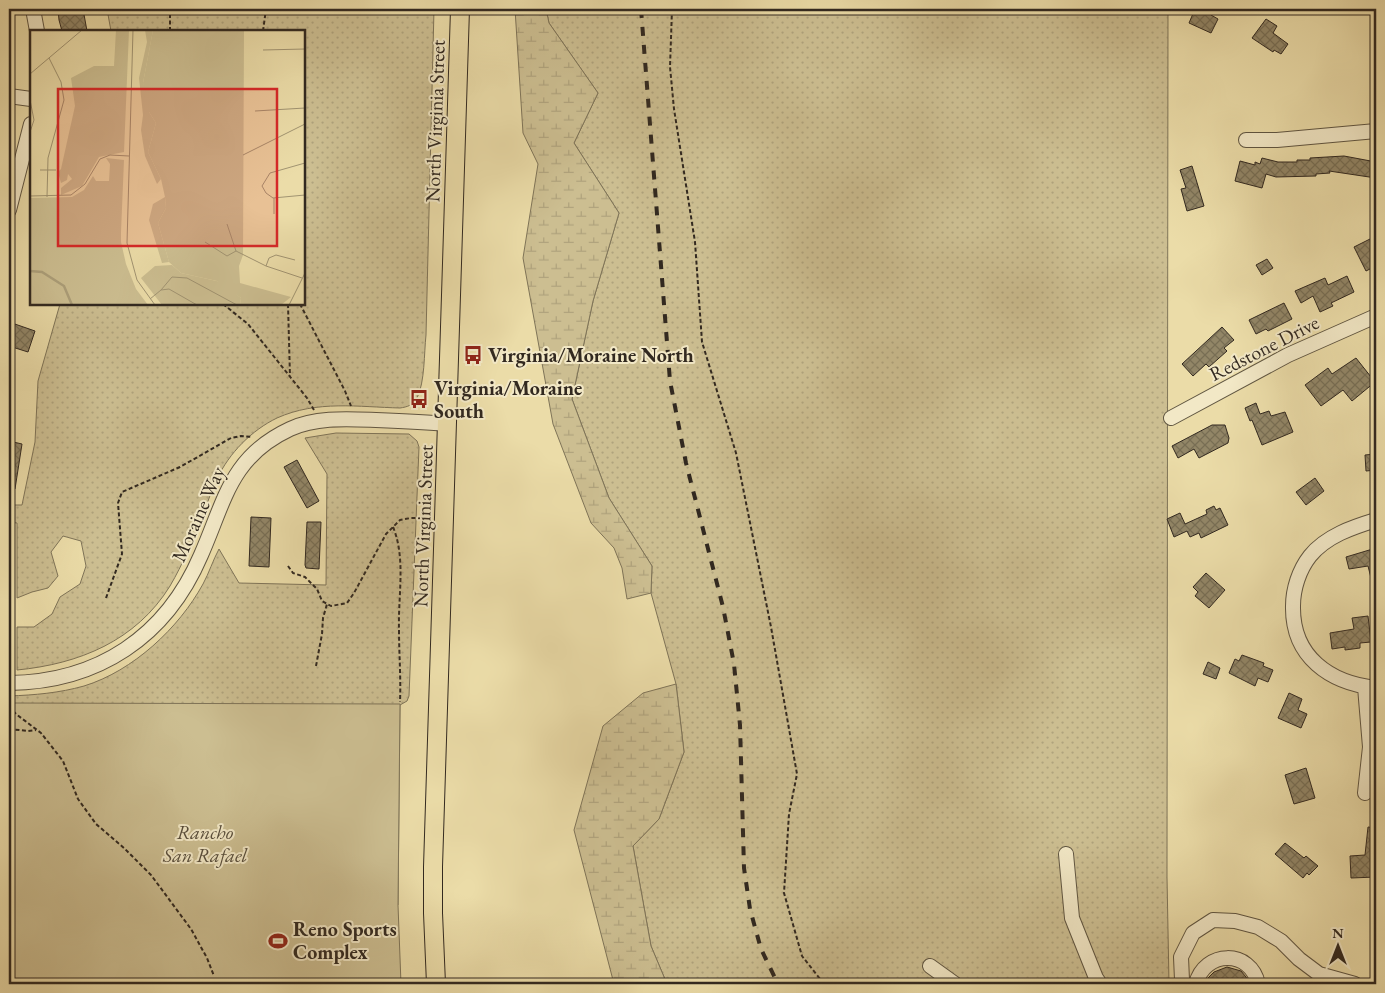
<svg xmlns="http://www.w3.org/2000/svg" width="1385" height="993" font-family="'EB Garamond',serif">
  <defs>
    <pattern id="grass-dots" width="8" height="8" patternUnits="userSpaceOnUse" patternTransform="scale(1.25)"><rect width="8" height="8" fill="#ccbe91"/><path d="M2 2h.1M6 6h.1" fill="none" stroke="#b0a37d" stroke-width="1.8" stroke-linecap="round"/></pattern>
    <pattern id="wetland-marsh" width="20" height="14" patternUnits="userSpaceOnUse" patternTransform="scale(1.25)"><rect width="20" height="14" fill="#ccbe91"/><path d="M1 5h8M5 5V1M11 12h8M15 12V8" fill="none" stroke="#b0a37d"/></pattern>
    <pattern id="building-cross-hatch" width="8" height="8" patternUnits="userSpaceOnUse" patternTransform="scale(1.25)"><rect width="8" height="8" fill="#928667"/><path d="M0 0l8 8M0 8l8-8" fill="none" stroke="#786e54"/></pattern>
  </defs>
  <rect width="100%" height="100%" fill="#ebdca8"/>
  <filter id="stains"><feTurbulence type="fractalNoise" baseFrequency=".004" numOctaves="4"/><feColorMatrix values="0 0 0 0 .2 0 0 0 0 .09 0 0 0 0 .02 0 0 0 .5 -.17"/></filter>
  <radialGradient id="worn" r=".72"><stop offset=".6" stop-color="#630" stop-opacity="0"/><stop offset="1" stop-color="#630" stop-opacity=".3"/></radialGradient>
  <!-- grass -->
  <path fill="url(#grass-dots)" stroke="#7f7458" d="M107 9H434L426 335C424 353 425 382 417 398 414 405 407 407 400 408 359 407 317 400 277 418 252 430 229 453 217 479 211 491 207 505 202 517 192 541 183 564 170 586 136 641 79 664 17 670V627H34L52 614 60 597 80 584 86 566 81 541 63 536 51 552 58 576 48 588 32 592 17 598V523L9 522V507L10 505H22L35 442 38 381 60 304H304V31H111Z
    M546 9H1168L1167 877 1169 984H667L651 946 633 846 659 819 684 752 676 684 651 593 652 566 609 498 572 399 593 301 619 213 574 143 598 93 549 23Z
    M336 433 409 434 417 441 419 447 409 696 407 701 400 705 398 905 9 984V696C35 695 59 693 84 686 133 671 179 628 203 584 209 573 213 560 219 549L239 583 326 585 327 474 305 438Z"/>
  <!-- wetland -->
  <path fill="url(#wetland-marsh)" stroke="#7f7458" d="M515 9H546L549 23 598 93 574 143 619 213 593 301 572 399 609 498 652 566 651 593 627 599 622 568 614 548 591 523 553 424 523 258 538 164 523 133Z
    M676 684 684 752 659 819 633 846 651 946 667 984H614L574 830 603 726 643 693Z"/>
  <!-- park -->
  <path fill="#ccbe91" stroke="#7f7458" d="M9 703 400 704 398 905 401 984H9Z"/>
  <!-- building -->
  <path fill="url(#building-cross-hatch)" stroke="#322920" d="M58 9H83L87 31H62L59 20Z
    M1195 9H1211L1209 11 1212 13 1211 15 1218 19 1211 33 1189 23Z
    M1266 19 1277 26 1273 33 1288 44 1281 54 1274 50 1273 52 1252 38Z
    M1344 156 1376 162V178L1329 171 1330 173 1316 174V176L1276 177 1266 174 1262 188 1235 181 1240 161 1255 165V162L1260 164 1262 158 1278 162H1297V160H1310V158Z
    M1192 166 1204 206 1187 211 1181 189 1186 188 1180 170Z
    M1376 236V266L1366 271 1354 247Z
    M1267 259 1273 268 1262 275 1256 265Z
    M1347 276 1354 292 1331 303 1333 306 1320 312 1313 296 1301 303 1295 291 1325 278 1328 285Z
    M1284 303 1292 319 1268 331 1266 329 1256 334 1249 320Z
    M9 322 35 331 28 352 9 346Z
    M1222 327 1234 340 1224 348 1227 351 1209 367 1206 364 1193 376 1182 364Z
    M1356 358 1375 382 1352 401 1343 390 1321 406 1305 385 1328 368 1332 374Z
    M1256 403 1260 414 1269 411 1271 416 1285 412 1293 432 1262 445 1252 420 1250 421 1245 408Z
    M1212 425H1225L1229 438 1228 443 1199 458 1194 449 1178 458 1172 446Z
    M9 441 22 444 15 489H9Z
    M1376 454V470L1366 471 1365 455Z
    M297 460 319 501 307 508 284 467Z
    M1315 478 1324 491 1306 505 1296 492Z
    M1214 506 1216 510 1220 508 1228 525 1201 538 1199 533 1190 537 1187 531 1174 537 1167 519 1180 513 1185 524 1207 514 1206 510Z
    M251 517 271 518 269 567 249 566Z
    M307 522H321L319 569 306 568 305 565Z
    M1376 548V585L1373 586 1368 566 1349 569 1346 557Z
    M1206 573 1225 590 1209 608 1195 596 1198 592 1193 587Z
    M1368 616 1371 642 1360 643V648L1345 650V647L1332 649 1330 633 1354 629 1352 618Z
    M1242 655 1264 663 1263 666 1273 670 1268 682 1258 678 1255 686 1229 673 1235 659 1239 661Z
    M1208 662 1220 668 1216 679 1203 674Z
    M1289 693 1302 699 1298 710 1307 714 1301 728 1278 718Z
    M1306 768 1315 798 1294 804 1285 775Z
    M1368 827 1376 828V877L1351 878 1350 856 1365 855Z
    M1285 843 1304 858 1306 856 1318 866 1309 875 1307 873 1303 878 1275 854Z
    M1227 967 1241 971 1246 977 1249 984H1205L1208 978 1214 972Z"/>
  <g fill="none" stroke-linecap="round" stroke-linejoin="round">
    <!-- minor casing -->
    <g stroke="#605642" stroke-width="16">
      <path id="minor" d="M33 9 37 31
        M9 96 31 99
        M1246 140H1277L1376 131
        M9 210 31 124
        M1171 418 1288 355 1376 316
        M1376 520C1353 527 1326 536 1310 556 1299 570 1293 589 1293 606 1292 657 1330 683 1376 688
        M9 683C98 682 166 637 201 555 225 501 230 457 290 429 316 417 347 419 376 420 400 421 424 422 448 424
        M1365 687 1370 747 1365 793
        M1066 854 1072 918 1096 978 1100 984
        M930 966 955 984
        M1185 984 1182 980 1181 957 1193 933 1213 920 1235 921 1258 927 1281 941 1299 959 1319 974 1355 984
        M1196 984C1204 950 1251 949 1258 984"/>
    </g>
    <!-- major casing -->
    <g stroke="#322920" stroke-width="20">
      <path id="major" d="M436 984 433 913V867L460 9"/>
    </g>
    <!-- path -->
    <path stroke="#322920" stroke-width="2" stroke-dasharray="4 2.5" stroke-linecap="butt" d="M672 9 670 67 674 109 695 242 702 342 736 453 771 627 797 774 789 814 784 893 802 956 824 984
      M170 31V9
      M263 31 266 9
      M223 304 248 324 307 398 314 410
      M288 304 290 377
      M300 304 345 391 351 406
      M393 527C406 558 398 596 399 629 399 654 401 678 400 702
      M288 566 293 573 305 577 317 589 322 601 331 606 347 603 354 593 386 534 400 520 411 518H430
      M106 598 122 554 118 503 122 492 180 467 231 438 241 436 252 437
      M316 666 322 634 323 618 327 604
      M9 706 16 714 41 733 63 761 78 799 96 824 124 848 151 875 191 929 207 958 214 976
      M9 729 28 731 36 730"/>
    <!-- minor -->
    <use href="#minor" stroke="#f2e8c6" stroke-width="14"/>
    <!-- major -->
    <use href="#major" stroke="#ebdca8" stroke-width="18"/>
    <!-- rail -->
    <path stroke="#322920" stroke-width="4" stroke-dasharray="9 9" stroke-linecap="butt" d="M641 9 670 381 686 463 723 607 734 664 740 725 744 868 750 909 761 949 778 984"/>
  </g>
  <!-- icons -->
  <defs>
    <g id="bus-bare" transform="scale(1.5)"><path d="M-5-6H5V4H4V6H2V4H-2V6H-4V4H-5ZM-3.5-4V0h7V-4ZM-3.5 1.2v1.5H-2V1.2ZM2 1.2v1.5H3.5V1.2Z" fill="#8f2418" stroke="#f2e8c6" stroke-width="2.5" paint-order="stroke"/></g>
    <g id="stadium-bare" transform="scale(1.5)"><path d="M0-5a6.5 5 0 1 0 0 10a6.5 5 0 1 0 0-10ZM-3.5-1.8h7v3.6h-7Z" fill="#8f2418" stroke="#f2e8c6" stroke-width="2.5" paint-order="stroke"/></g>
  </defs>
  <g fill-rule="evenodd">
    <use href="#bus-bare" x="473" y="355"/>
    <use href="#bus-bare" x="419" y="399"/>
    <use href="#stadium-bare" x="278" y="941"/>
  </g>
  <g text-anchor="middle" stroke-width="4" stroke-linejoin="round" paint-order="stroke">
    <!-- street labels -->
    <g font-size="20" fill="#322920" stroke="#f2e8c6">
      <text transform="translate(435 121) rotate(-88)" y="7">North Virginia Street</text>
      <text transform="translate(1264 348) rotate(-27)" y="7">Redstone Drive</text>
      <text transform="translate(198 514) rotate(-66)" y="7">Moraine Way</text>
      <text transform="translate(423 526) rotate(-88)" y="7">North Virginia Street</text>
    </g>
    <!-- poi labels -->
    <g font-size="20" font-weight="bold" fill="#322920" stroke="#f2e8c6" text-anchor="start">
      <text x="488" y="362">Virginia/Moraine North</text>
      <text x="434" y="395">Virginia/Moraine<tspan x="434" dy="23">South</tspan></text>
      <text x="293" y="936">Reno Sports<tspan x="293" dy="23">Complex</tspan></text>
    </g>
    <!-- park labels -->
    <g font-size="20" font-style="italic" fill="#584e3c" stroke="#f2e8c6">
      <text x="205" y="839">Rancho<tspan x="205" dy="23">San Rafael</tspan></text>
    </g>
  </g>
  <!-- overview -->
  <g transform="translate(30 30)">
    <rect width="275" height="275" fill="#ebdca8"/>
    <path d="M86 0H99L94 122 69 127 52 156 31 165V158L42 149 38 144 37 150 31 153 28 142 31 139 45 76 41 48 64 36H84ZM123 0H214L213 225 209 236 210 253 261 267 251 275H210L211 268 187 251 151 243 139 232 128 193 136 178 135 167 131 149 118 122 126 93 119 82 113 53ZM76 128 94 130 91 202 0 275V168L42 167 54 160 63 146 66 151H79L80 134Z" fill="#ccbe91"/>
    <path d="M115 0H123L113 53 123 74 119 82 126 93 118 122 131 149 127 154 115 126 111 100 113 85 109 48 117 12ZM135 167 136 178 128 193 139 232 132 233 119 190 123 174Z" fill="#ccbe91"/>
    <path d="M142 235 151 243 191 252 211 268 210 275H132L111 248 125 236Z" fill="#ccbe91"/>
    <path d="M0 170H91V212L96 234 106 259 118 275H0Z" fill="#ccbe91"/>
    <path fill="none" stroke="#ac9f7a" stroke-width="2.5" d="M0 241 12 242 34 256 42 275"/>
    <path fill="none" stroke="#a19472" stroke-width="1" d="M103 0 97 213 107 250 125 275M233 20 275 19M0 44 52 0M0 70 4 90 0 102M225 81 275 78M213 125 275 94M275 133 240 143 232 156 236 163 243 168 275 165M10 140H26M0 166 41 165 55 154 70 129 80 125 99 126M17 167 18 128 34 70 31 52 19 28M244 168V184M197 194 206 221 236 236M175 212 197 226 206 221M265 230 246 225 239 228 236 236 272 248M131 260 142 247 157 248 207 275M120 269 131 260 139 259 167 275M259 275 275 243"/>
    <path fill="#d62828" fill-opacity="0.15" stroke="#d62828" stroke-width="2.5" d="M28 59H247V216H28Z"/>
    <rect width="275" height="275" fill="none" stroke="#322920" stroke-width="2.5"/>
  </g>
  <!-- margin -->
  <rect width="1385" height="993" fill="none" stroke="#ebdca8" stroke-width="30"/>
  <rect x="10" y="10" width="1365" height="973" fill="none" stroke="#322920" stroke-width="2.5"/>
  <rect x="15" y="15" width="1355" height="963" fill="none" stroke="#322920"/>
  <!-- north arrow -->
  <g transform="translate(1338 946)" stroke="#f2e8c6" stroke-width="4" paint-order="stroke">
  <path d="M0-4L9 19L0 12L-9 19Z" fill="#322920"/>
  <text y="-8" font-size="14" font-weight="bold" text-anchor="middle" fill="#322920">N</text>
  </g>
  <rect width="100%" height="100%" filter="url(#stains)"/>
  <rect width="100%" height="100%" fill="url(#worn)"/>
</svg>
